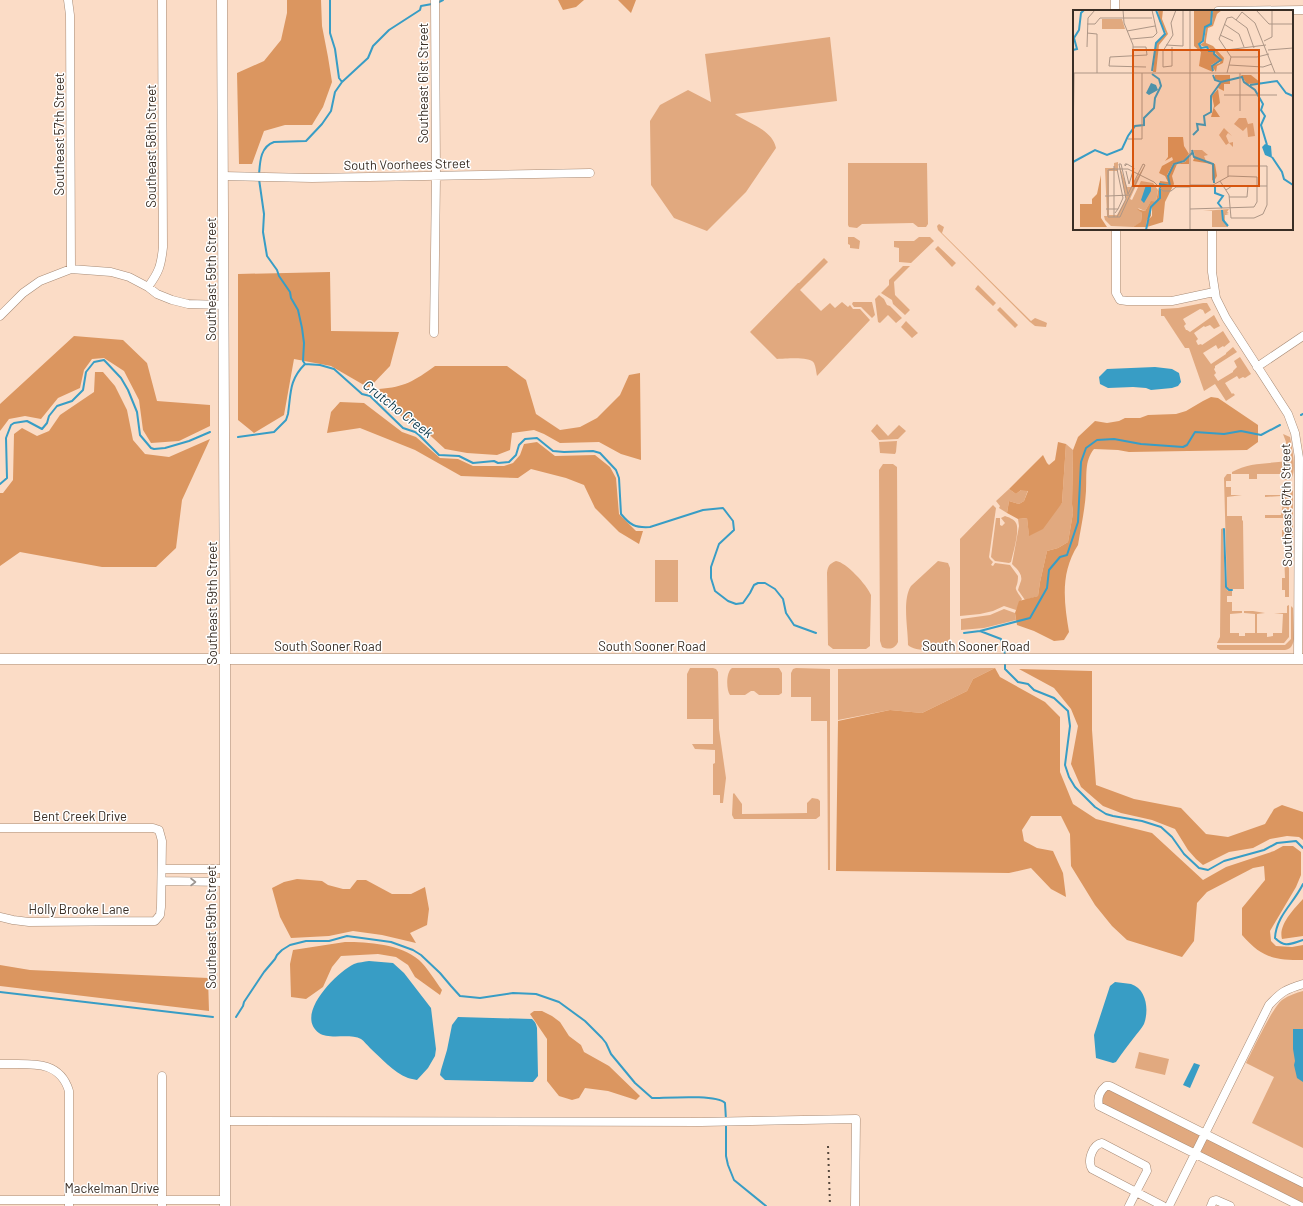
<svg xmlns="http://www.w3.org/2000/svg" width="1303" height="1206" font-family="Barlow,sans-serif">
  <rect width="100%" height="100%" fill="#fbdcc6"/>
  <!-- green -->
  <path fill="#e1a97f" d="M830 37 837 101 735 114C749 124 772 129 776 148L746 192 707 231 674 218 651 185 650 121 660 105 688 90 711 102 705 54Z
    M848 163H927L928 224 926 227H918L913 223 862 224 857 228 849 227 848 225Z
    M939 224 944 227 942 233 1031 321 1035 318 1045 322 1047 323 1046 327 1035 326 1030 322 938 230 937 226Z
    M848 237H854L860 241 859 249 850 248V245L848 244Z
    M919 237H930L934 241 911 263 899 262V248L894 247V241H914Z
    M938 246 956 263 952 267 935 249Z
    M824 258 828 262 800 290 821 311 830 303 835 308 842 302 848 307 850 305 853 309H860L870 320 817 376C816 372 816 367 814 363 809 356 786 359 777 359L750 332 798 283H799Z
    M903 266H910L894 282 895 295 910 310 905 315 893 304 892 300 881 293 889 285V280Z
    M978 285 996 303 993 306 975 289Z
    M879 295 884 299 887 305 890 306 902 318 896 323 888 315 880 323 878 322 875 299Z
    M853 302H872L875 315 872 318 861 307H854L852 304Z
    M1203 303H1207L1211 310 1205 314 1203 310 1200 309 1183 319 1186 324 1184 326 1186 330H1187L1190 332 1214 315 1220 326 1214 329 1210 325 1205 327 1204 326 1194 333 1198 339 1196 341 1198 345 1201 344 1202 345 1223 331 1230 342 1224 347 1223 346 1218 349 1216 345 1203 353 1211 364 1226 354V353L1233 347 1237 352 1215 366V368L1214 369 1216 373 1214 375 1218 381 1233 372V371L1237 367 1234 361 1240 357 1251 374 1245 378 1243 377 1239 379 1237 376 1225 383 1232 394 1233 393 1235 395 1226 401 1215 384 1204 391 1189 348H1185L1164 316H1161V309L1178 308Z
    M1000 307 1018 325 1015 328 997 310Z
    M906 321 918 333 912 338 901 327Z
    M877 424 888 436 899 425 906 431 898 439 879 440 871 431Z
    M1283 434 1290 437C1292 447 1297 471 1291 479L1289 480 1291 471 1290 455H1289V471L1287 480H1284V472H1282V474H1257V479H1249V474H1232V472C1249 462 1268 464 1287 461L1286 442Z
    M897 441 896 452 895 454 880 453 879 442Z
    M1066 444 1073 450 1072 504 1073 513 1068 542 1058 548 1047 551 1040 582 1038 596 1025 600 1018 590C1019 586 1020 584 1021 581 1023 574 1016 568 1012 564L1019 526 1018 519 1027 518 1029 535 1062 503Z
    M883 464H893L897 467 898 642C895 649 889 650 882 647L880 641 879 470Z
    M1227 474H1231V481H1226V487H1231V495H1242L1227 497V516H1242V520L1243 521 1244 589H1229L1227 587 1224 478Z
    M1284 488H1287L1289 497V536L1287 546 1284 545V539L1282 538V530H1284L1285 519 1282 518H1265V515H1281L1283 503H1281V496L1265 497V495H1283Z
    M1289 488 1293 491V542L1289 546 1291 537V497Z
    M1009 489 1016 494 1021 490H1028L1024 501 1019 504 1009 501 1007 513 999 508 1000 506 996 501Z
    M993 505 996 508 989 557 990 559 993 562 991 565 993 566 995 563 1010 565 1018 576C1018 592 1011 583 1022 599L1016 610 1004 606 993 611 980 614 960 616V539Z
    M1005 516C1008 517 1014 519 1016 523 1020 530 1013 553 1011 562L1009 563 995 561 991 557 996 518H1000V525L1002 526 1005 523 1001 518Z
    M1223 528 1225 587 1228 591H1232V596H1227V602H1232V611H1242V613L1230 614V633H1239V636H1245V633H1255V614L1244 613V611H1253L1265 613 1257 614V633H1267V637L1273 636V633H1282L1283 614 1274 613H1287V606L1289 605V637L1284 643H1217L1220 637 1221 529Z
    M1284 554H1287L1289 563V597H1285V590H1282V578H1285Z
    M655 560H678V602H655Z
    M836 561C846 562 867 585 871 595L870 641V646L866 649H833L828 645 827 573C828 566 829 564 836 561Z
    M938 561 948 563 950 568V647C942 651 914 652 908 645 908 628 902 600 911 586Z
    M1291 606 1293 608 1294 639C1293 645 1291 649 1285 650H1220L1217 648V645H1285L1291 639Z
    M1004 609 1015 613 1016 620 984 628 961 630V619L990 615Z
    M690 668H713L716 669 718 672 719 729 726 778 723 803H720V795H713V764L715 763V750L695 749 692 744H713V719H687V674Z
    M732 668H779L782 673V693L779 695H759L754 691H751L745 695H730C726 689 726 672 732 668Z
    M796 668 830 669V870H828L827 721H811V697H791V673L793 669Z
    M995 668 973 679 967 691 922 713 890 710 838 720V669Z
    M734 793 742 804V814L807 813V803L812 798 818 799 820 801V816L816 819H734L732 815 733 794Z
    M1303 991V1148L1252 1123 1274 1077 1246 1063C1253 1050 1272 1008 1282 1000 1289 995 1296 993 1303 991Z
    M1139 1052 1169 1059 1165 1075 1135 1068Z
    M1107 1088 1303 1178V1205L1100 1105Z"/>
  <!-- forest -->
  <path fill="#db9660" d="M287 0H321L322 26 328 57 332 82 323 107 312 125H285L264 131 252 164H239L237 73 264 61 281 40 287 13Z
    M558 0H584L576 7 563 10Z
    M618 0H636L631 13Z
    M330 272 331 331 399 332 390 366 369 388 331 366 294 359 284 415 254 433 238 420V274Z
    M74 336 123 340 147 363 157 401 210 405V426L179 441 151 443 143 430 139 400 124 371 104 358 92 359 84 370 80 388 58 398 41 419 25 416 9 419 0 431V404Z
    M435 366H507L526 380 536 414 560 430 580 427 597 418 620 395 629 375 640 373 641 460 621 454 599 442 560 443 544 434 534 430 512 433 510 450 497 455 467 453 445 449 421 427 408 423 387 402 379 389C405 387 414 381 435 366Z
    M95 372H103L115 386 127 410 133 440 145 454 169 457 210 439 182 500 176 548 156 567H102L20 552 0 566V493H3L13 480 14 434 22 428 37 436 49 431 60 415 94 392Z
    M1211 397 1218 398 1258 425V442L1247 450 1129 452 1118 450 1094 449C1084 461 1087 477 1086 491 1085 509 1081 527 1078 545 1060 573 1064 602 1069 632L1064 640 1054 641 1034 631 1017 625 1015 613 1019 601 1038 596 1040 582 1047 551 1058 548 1068 542 1073 513 1072 504 1073 450 1078 437 1095 421 1107 423 1119 421 1125 418H1140L1148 415 1176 414 1186 411 1203 401Z
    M340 402 364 403 402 432 416 437 440 458 458 459 473 466H504L513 463 520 455 524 444 537 442 555 456 595 455 610 467 616 478 619 514 636 531H643L639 544 619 532 595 508 584 485 566 478 531 469 518 478 461 476 415 450 360 428 327 433 331 412Z
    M1058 442 1066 444 1062 503 1043 529 1029 536 1027 518 1018 519 1007 513 1009 501 1019 504 1024 501 1028 491 1021 490 1016 494 1009 489 1043 455 1047 463 1049 465 1055 460Z
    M995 668 1000 677 1045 702 1060 717V772L1073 804 1096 819 1152 833 1203 880 1226 867 1274 851 1283 846H1293L1301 852V875L1296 887 1270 931 1271 941 1276 946 1292 947 1303 945V960C1274 960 1262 958 1242 935V908L1265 880 1264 866 1253 868 1207 892 1197 903 1194 941 1182 957 1127 940 1112 926 1095 905 1071 866 1070 834 1061 816H1031L1022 830 1024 841 1037 848 1053 851 1063 873 1066 897 1051 889 1031 868 1009 873 836 871 838 721 890 710 922 713 967 691 973 679Z
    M1019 669 1092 671V730L1096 785 1134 799 1181 808 1206 834 1228 837 1265 824 1274 809 1282 805 1303 812V840L1299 837 1287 836 1270 839 1253 848 1229 852 1203 865 1196 859 1188 850 1175 829 1152 820 1121 813 1103 806 1081 787 1071 764 1078 726 1071 709 1054 688Z
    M297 879 322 881 328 885 343 889H350L357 880H366L392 894H411L425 887 429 909 427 925 410 933 416 943 382 935 353 931 329 936 291 938 280 917 272 888 284 882Z
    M1303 899V936L1282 939C1278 925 1294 909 1303 899Z
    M345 942C368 942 401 944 419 960 426 966 436 982 442 990L440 995 415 977 408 965 396 957 378 954 341 956 332 967 323 987 306 999 291 997 290 964 293 950Z
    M0 965 30 970 208 978 209 1011 0 986Z
    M534 1011H542L552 1016 560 1022 569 1036 581 1045 584 1052 609 1066 640 1096 636 1100 608 1091 585 1088 579 1098 572 1100 559 1096 547 1081V1039L530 1014Z"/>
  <!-- water -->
  <path fill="#389dc5" d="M1155 367 1172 369 1179 373 1181 382 1178 386 1172 388 1151 390 1146 388 1133 387 1108 388 1100 384 1099 377 1107 369Z
    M369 961 393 963 404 973 431 1008 436 1049 435 1056 428 1068 417 1080C414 1079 410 1079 408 1078 393 1072 381 1058 370 1048 367 1045 364 1041 361 1039 350 1033 328 1040 319 1033 294 1015 336 973 354 964 359 962 364 962 369 961Z
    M1115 982C1120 983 1126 983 1131 984 1147 989 1149 1011 1144 1024 1142 1028 1139 1031 1136 1035 1129 1044 1122 1053 1116 1062L1113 1063 1096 1058 1094 1035 1110 986Z
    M458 1017 532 1019C535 1022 536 1023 537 1028L538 1076 533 1082 445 1080 440 1075 441 1070 447 1050 452 1025Z
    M1293 1029H1303V1082L1297 1078 1294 1065 1295 1061 1293 1049Z
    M1194 1063 1200 1065 1190 1088 1183 1085Z"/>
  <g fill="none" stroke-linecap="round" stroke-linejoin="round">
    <!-- stream -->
    <path stroke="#389dc5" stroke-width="2" d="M330 0V33L335 49 339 78 342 82
      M437 3 443 0
      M259 175C260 162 260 147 274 142L306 141 322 124 331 111 335 92 342 82 368 58 373 46 389 30 420 10 421 6 432 4
      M259 179 264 214 263 232 267 256 277 270 279 276 290 292 291 298 298 310 302 328 304 343 303 361 305 364
      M1301 415 1303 414
      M238 437 274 432 286 420 288 414C291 393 289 380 305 364L320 365 334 369 362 394 370 396 403 428 415 432 419 435 439 455 459 456 473 463 494 461 498 463 509 462 516 455 519 445 525 439 537 438 553 451 564 452 593 451 600 453 616 470 619 478 621 514C630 525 635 528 650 527L703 510 723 508 733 521 734 530 719 544 711 567V578L715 591 728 601 736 604 743 603 750 593 754 585 758 583H765L775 589 783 599 786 613 794 625 816 633
      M0 484 7 478 6 438 11 425 14 423 27 421 42 429 47 423 49 416 57 406 72 401 83 390 86 372 94 362 104 360 121 378 128 390 137 412 140 435 151 448 154 449 165 448 189 441 210 432
      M1224 529 1226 587 1229 590H1232
      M980 631 1001 639 1004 650 1005 655
      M964 633 980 631 1030 618 1047 588 1049 570 1060 557 1067 555 1078 522 1081 462 1086 448 1097 440 1114 439 1141 444 1183 447 1187 445 1195 432 1224 434 1241 431 1261 435 1280 425
      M1005 662V669L1018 682 1028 684 1034 690 1054 698 1068 711 1070 726 1065 765 1069 777 1075 787 1095 807 1106 814 1113 816 1142 821 1161 827 1172 837 1184 854 1199 868 1208 870 1224 861 1264 850 1277 843 1296 841 1303 848
      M1303 884C1294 903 1276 916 1275 938 1285 948 1290 944 1303 940
      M0 992 213 1017
      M236 1017 243 1006 244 1002 264 972 275 959 277 955 282 950 290 945 306 941H329L347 936 391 942 413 950 421 955 440 973 451 986 460 996 480 998 513 993 536 994 559 1002 585 1021 602 1038 606 1043 611 1054 635 1083 652 1098C666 1098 716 1094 725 1103L726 1120
      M726 1124V1156L728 1165 734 1180 766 1206"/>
    <!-- minor casing -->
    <g stroke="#a78b76" stroke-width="9">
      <path id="minor" d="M68 0 70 15 71 269
        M1115 0V11
        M1218 11 1303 10
        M223 176 312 178 590 173
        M1116 229V293L1120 300 1127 301H1172L1214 292
        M1212 229V272L1216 298 1226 318 1288 414 1295 433 1299 458 1298 659
        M148 287C159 272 161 266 163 247L162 0
        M0 316 23 293 40 281 71 269 111 272 129 277 148 287 157 294 172 300 188 304 224 305
        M434 333 436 176 435 0
        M1257 367 1303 336
        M0 828H153L159 830 162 841 161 907 160 915 155 921 29 922 13 920 0 917
        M162 869H224
        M162 881 224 882
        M0 1064C28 1065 59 1058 69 1091V1206
        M225 1121 701 1122 856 1119 855 1206
        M1102 1143 1146 1166 1147 1171 1136 1192 1092 1169C1087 1161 1092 1145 1102 1143Z
        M0 1200H225
        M162 1206V1076
        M1129 1206 1136 1192 1163 1206
        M1169 1206 1269 1005C1281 992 1286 989 1303 984
        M1211 1206 1213 1201 1216 1200 1230 1206
        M1300 1206 1099 1106C1097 1098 1100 1091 1106 1086H1110L1303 1183"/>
    </g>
    <!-- major casing -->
    <g stroke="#a78b76" stroke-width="11">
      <path id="major" d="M222 0 225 644V1206
        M0 659H1303"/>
    </g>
    <!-- minor -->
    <use href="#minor" stroke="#fff" stroke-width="8"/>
    <!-- major -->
    <use href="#major" stroke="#fff" stroke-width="10"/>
    <!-- rail -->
    <path stroke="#56483d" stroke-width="2" stroke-dasharray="2 4" stroke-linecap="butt" d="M828 1146 830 1206"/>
  </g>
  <!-- one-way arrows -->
  <defs><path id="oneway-chevron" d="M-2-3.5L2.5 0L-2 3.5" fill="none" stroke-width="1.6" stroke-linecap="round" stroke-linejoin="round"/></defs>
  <use stroke="#9c9692" href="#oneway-chevron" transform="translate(193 882)"/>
  <g text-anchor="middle" stroke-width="3" stroke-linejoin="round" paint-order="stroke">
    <!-- street labels -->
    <g font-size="13" fill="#392e25" stroke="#fff">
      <text transform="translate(423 83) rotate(-90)" y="5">Southeast 61st Street</text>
      <text transform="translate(59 134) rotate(-90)" y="5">Southeast 57th Street</text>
      <text transform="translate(151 146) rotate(-90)" y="5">Southeast 58th Street</text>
      <text transform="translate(407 164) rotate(-1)" y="5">South Voorhees Street</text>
      <text transform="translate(211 279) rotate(-90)" y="5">Southeast 59th Street</text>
      <text transform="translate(1286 505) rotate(-91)" y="5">Southeast 67th Street</text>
      <text transform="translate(212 603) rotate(-90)" y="5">Southeast 59th Street</text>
      <text x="328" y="651">South Sooner Road</text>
      <text x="652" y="651">South Sooner Road</text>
      <text x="976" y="651">South Sooner Road</text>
      <text x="80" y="821">Bent Creek Drive</text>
      <text x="79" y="914">Holly Brooke Lane</text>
      <text transform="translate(211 927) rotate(-90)" y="5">Southeast 59th Street</text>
      <text x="112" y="1193">Mackelman Drive</text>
    </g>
    <!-- water labels -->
    <g font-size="14" font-style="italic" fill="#0d394a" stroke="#fff">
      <text transform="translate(398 409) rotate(38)" y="5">Crutcho Creek</text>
    </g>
  </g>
  <!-- overview -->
  <g transform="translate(1073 10)">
    <rect width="220" height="220" fill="#fbdcc6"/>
    <path d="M29 9H49L52 19H29ZM166 108H173L175 114 180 113 182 126 175 127 174 117 170 121 161 114ZM151 118 159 126 155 123 153 126 156 133 160 132V137L156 133 153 135 146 125ZM120 140H129L135 145 131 146 133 151H139L130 152 123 148ZM45 152V161H36V205H44L53 189 46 154 54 177H58L72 155 57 189 59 190 68 171 80 173 85 180 83 192 77 193 72 201 65 198 69 203 68 213 60 217 38 216 32 210 31 206H34L32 158H41V153ZM156 199 154 202 156 203 153 204 156 205H152V212L155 217H139V201H130Z" fill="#e1a97f"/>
    <path d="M85 0H90L89 9 95 24 86 35 83 62H80L83 33 93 23 86 11ZM121 0H138L140 4 138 14 132 17 130 31 125 34 129 39 140 41 147 50 138 55 140 62 126 56 128 42 121 36ZM140 0H149L144 4 140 16 135 18 133 30V33L140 36 151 48 150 53 144 56 143 62 139 56 147 53 148 49 140 40 127 35 131 32 133 17 139 14ZM142 65H157V74H151V81L145 78 148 71 142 69ZM168 65H178L188 73 174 74ZM145 79 147 93 141 98 147 107H138L141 96 139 86ZM95 127H110L111 136 116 144 111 150 100 154 94 165 97 176 87 173 86 190 78 197V206L74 210 73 217H60L68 212 69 203 64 199 72 201 78 191 83 192 87 171 95 172 92 166 86 163 89 156 100 150 99 147 92 151 95 147ZM116 146V154H104L99 166 101 174 92 192 90 212 74 217 75 210 79 206V197L87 189V174L97 176 95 165 101 155 112 152ZM122 146 129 151 142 154 144 166 141 171 139 170V154L120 151ZM28 165V208L34 217H7V194H19V189L24 184Z" fill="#db9660"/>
    <path d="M78 73 83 75 85 80 76 85 73 83ZM192 134 198 136 199 148 192 145 189 137ZM73 175H78V181L71 193 68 190Z" fill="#389dc5"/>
    <path fill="none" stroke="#389dc5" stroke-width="2" d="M139 0 138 14 132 17 130 31 126 34 128 38 134 37 136 41H141V44L148 50 139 56 140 61M0 40 4 39 1 28 6 20 8 3 11 0M79 61 83 33 92 24 83 0M140 65 142 70 148 72 169 67 171 72 182 80 190 94 188 100 192 106 188 115 194 135M177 75 204 71 213 83 220 86M120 125 125 120 124 114 132 115 131 106 138 102V86L148 72M119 140 121 147 140 154 141 173M199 147 209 162 211 169 220 175M0 152 22 140 34 145 49 139 55 126 62 116 71 115V108L81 98 82 88 88 76 86 69 79 64M142 176V183L150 186 145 193 149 198M149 200 150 210 155 216M73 220 78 197 87 188V174L97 176 95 166 101 154 111 151 120 142"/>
    <path fill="none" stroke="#ad9686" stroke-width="1" d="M50 0 51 13 60 35V63M79 0 84 23M183 0 196 14H220M163 10 169 2 182 13 202 63M14 14H22L27 8H79M151 14 166 24 171 37M54 21 82 16M14 23 24 24V63M147 25 160 31M58 29 80 27 84 23M191 31 199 27V0M93 35 110 36V0M14 37 15 8 22 0M60 37H73L74 45 37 47 36 56 73 57M99 37V56L90 57V41L100 25 98 13 103 0M153 40 193 35M195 40 220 38M158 47H184L196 44M156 55 190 57 199 54M0 63H220M154 63 158 47 146 29 154 8 159 7 174 18 181 38M167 63V101M151 85H204M55 129H69V63M0 140 1 63M41 156V159L35 160V186L57 185 72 155 70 154 55 184M44 159 50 188 45 199M53 161 56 174 61 158 54 154H52V156L54 154M147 171 156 185 158 208H181L190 204 194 195V156H155V167M153 180 159 176H194M32 186H35V207H47L57 185M156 187H174L175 176M33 199H45L42 203M117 199 181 197 184 192V167L156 166 140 175H117M41 207V159H55L81 172 90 181H98L103 177H117M44 207 53 189 46 154H48L55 184M117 220V0"/>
    <path fill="#d6550e" fill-opacity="0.15" stroke="#d6550e" stroke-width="2" d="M60 40H186V176H60Z"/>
    <rect width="220" height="220" fill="none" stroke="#392e25" stroke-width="2"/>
  </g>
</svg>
